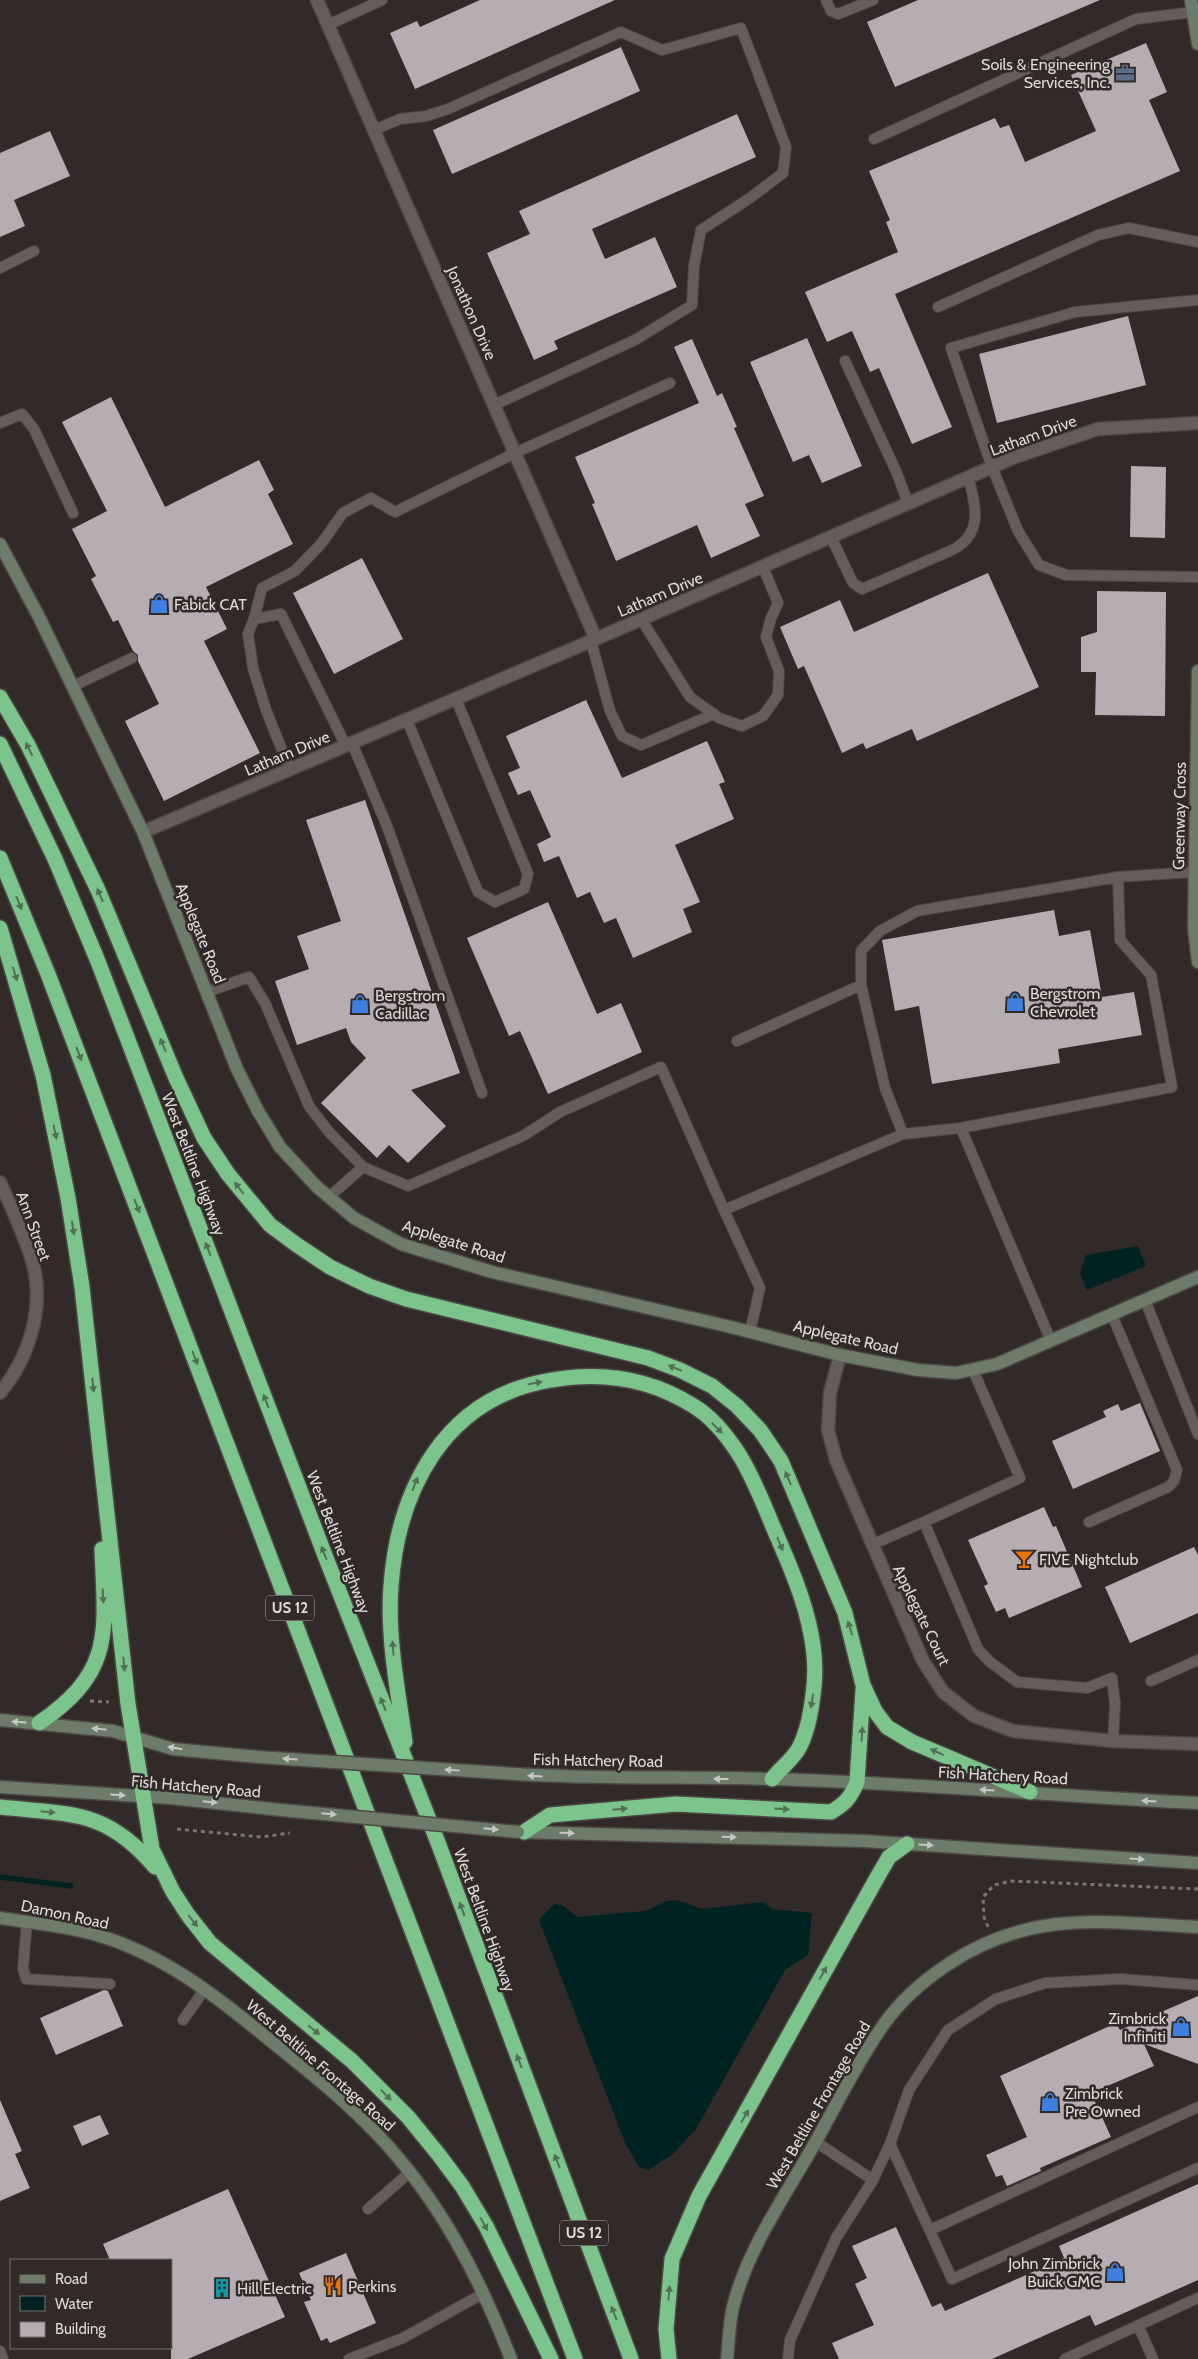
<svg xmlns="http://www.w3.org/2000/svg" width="1198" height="2359" font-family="Cabin,sans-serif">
  <rect width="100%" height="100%" fill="#312a28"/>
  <!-- water -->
  <path fill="#012223" d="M1138 1246 1146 1266 1087 1290 1080 1273 1086 1255Z
    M677 1900 702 1909 763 1902 772 1909 812 1913 808 1955 785 1970 696 2129 673 2154 648 2170 639 2167 626 2145 539 1920 554 1904 561 1905 578 1917 645 1911 667 1901Z"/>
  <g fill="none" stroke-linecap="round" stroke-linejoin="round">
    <!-- stream -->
    <path stroke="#012223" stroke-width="5.5" d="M0 1877 71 1886"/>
  </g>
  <!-- building -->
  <path fill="#b5adb2" d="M480 0H615L415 89 390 33 417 21 420 27Z
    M918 0H1100L895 87 867 22Z
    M1146 43 1167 92 1149 100 1180 171 895 294 952 427 912 444 879 368 870 372 852 331 827 342 805 292 898 252 886 222 890 220 869 171 995 118 1000 128 1009 125 1025 162 1096 131 1071 75Z
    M621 47 640 91 452 174 433 130Z
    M737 114 756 157 592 229 605 259 655 237 677 287 554 341 558 349 534 360 487 253 530 234 519 211Z
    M50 131 70 176 14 200 25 226 0 237V153Z
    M1128 316 1146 385 997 423 979 354Z
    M807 338 862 466 822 483 809 455 793 462 750 362Z
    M692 339 717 396 722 393 737 427 734 428 764 496 745 504 760 536 711 558 697 525 616 561 592 504 595 503 575 457 699 403 674 347Z
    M111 397 165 507 259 460 274 490 268 494 293 544 206 587 227 629 204 641 260 753 164 801 125 721 159 704 138 661V655L133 651 118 620 113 622 91 579 96 576 72 529 107 511 62 422Z
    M1131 466 1166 467 1165 538 1130 537Z
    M362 558 403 639 334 674 293 593Z
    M988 573 1039 687 917 741 912 729 866 749 863 743 842 753 804 666 798 669 780 627 840 600 854 632Z
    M1097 591 1166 592 1165 716 1095 715 1096 672H1081V637L1097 632Z
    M586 700 622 778 707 741 725 782 719 784 734 819 675 845 700 902 683 909 692 932 633 958 616 918 604 923 590 892 577 898 559 856 544 862 537 844 551 837 530 790 518 795 508 773 520 768 506 736Z
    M365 800 460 1073 411 1090 446 1126 408 1163 389 1145 377 1158 321 1103 366 1058 351 1042 346 1028 297 1045 275 981 309 969 297 936 341 921 306 820Z
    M548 902 597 1014 621 1003 642 1052 548 1094 520 1031 509 1036 467 938Z
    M1054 910 1059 936 1090 930 1102 997 1134 992 1142 1035 1058 1049 1060 1063 932 1084 919 1006 895 1011 882 940Z
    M1140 1403 1160 1451 1073 1489 1052 1441 1106 1417 1103 1411 1118 1404 1121 1411Z
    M1044 1507 1053 1527 1056 1526 1082 1587 1009 1618 1005 1608 996 1612 984 1586 988 1584 968 1540Z
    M1194 1547 1198 1555V1613L1130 1643 1105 1587Z
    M104 1990 108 1991 123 2026 56 2055 40 2018Z
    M1198 1996V2064L1144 2044 1154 2066 1091 2093 1111 2137 1040 2168 1041 2171 1007 2186 1002 2175 996 2177 986 2155 1027 2137 1000 2076 1116 2023 1120 2030Z
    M0 2100 22 2151 15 2154 30 2188 0 2201Z
    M100 2115 109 2134 82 2146 73 2126Z
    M1198 2184V2280L1095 2326 1090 2315 992 2359H839L832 2343 874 2325 855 2284 867 2278 852 2246 896 2227 932 2307 941 2303 945 2311 1064 2258 1059 2246Z
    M228 2189 285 2317 188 2359H171V2260H110L103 2244Z
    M346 2253 376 2323 330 2343 327 2338 321 2341 304 2302 311 2300 299 2273Z"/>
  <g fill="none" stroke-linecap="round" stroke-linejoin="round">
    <!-- lane casing -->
    <g stroke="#4c4745" stroke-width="12">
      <path id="lane" d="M826 0 831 11 838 14 873 0
        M328 25 382 0
        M374 130 400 119 426 116 448 109 621 32 662 50 741 28 786 147 783 173 750 198 701 230 694 266 692 305 635 340 494 405
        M874 139 1136 19 1193 12
        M0 268 34 251
        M1198 300 1075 312 951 348 992 467 1018 531 1039 565 1066 575 1198 577
        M938 307 1098 235 1129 228 1198 242
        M845 361 896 471 908 503
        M0 423 22 414 34 429 73 513
        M831 537 853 583 862 589 950 551C983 536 977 507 968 477
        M254 619 262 588 295 571 321 544 343 513 371 498 395 512 515 453 670 383
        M641 619 690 697 719 718 742 726 763 716 778 695 779 671 766 637 771 618 778 603 763 567
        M591 641 610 711 622 736 641 745 714 714
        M73 686 132 658
        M407 720 478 892 495 902 524 889 528 874 456 699
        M352 743 387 826 482 1093
        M290 770 266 710 253 668 248 634 254 619 281 614 346 746
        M207 992 249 977 265 1003 309 1106 329 1132 363 1167
        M737 1041 861 985
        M903 1134 885 1088 861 985V951L880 931 917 911 1118 877
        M329 1197 363 1167 408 1186 523 1136 560 1112 661 1067 724 1210
        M1145 1300 1198 1434
        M750 1332 760 1288 724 1210 903 1134 961 1128
        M1051 1341 961 1128 1172 1087 1151 975 1120 940 1118 877 1194 872
        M924 1522 1020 1478 973 1370
        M1089 1522 1168 1487 1174 1481 1177 1470 1112 1315
        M871 1545 924 1522 978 1649 989 1661 1017 1682 1087 1688 1112 1678 1115 1704 1113 1741
        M1151 1681 1198 1660
        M27 1922 23 1968 26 1979 110 1984
        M183 2020 205 1989
        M816 2142 873 2180
        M890 2144 952 2279 1198 2168
        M368 2209 410 2172
        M930 2230 1198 2107
        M1138 2325 1153 2359
        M0 2351 3 2359
        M349 2359 403 2338 484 2293
        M788 2359 790 2340 836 2238 873 2180 890 2144 909 2090 948 2030 996 1999 1045 1983 1121 1979 1198 1985
        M1065 2359 1198 2298"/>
    </g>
    <!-- street casing -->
    <g stroke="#4c4745" stroke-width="15">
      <path id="street" d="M317 0 596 639
        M143 832 591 641 1015 457 1098 429 1198 423
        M0 1182C12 1209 25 1236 33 1264 45 1309 28 1359 0 1393
        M840 1355 830 1393 828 1430 836 1460 923 1661 943 1692 974 1716 1013 1731 1113 1741 1198 1744"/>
    </g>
    <!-- secondary casing -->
    <g stroke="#4c4745" stroke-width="15">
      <path id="secondary" d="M1191 0 1198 44
        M0 544 39 617 143 832 237 1069 258 1111 280 1147 317 1187 354 1218 401 1244 492 1272 731 1327 840 1355 918 1370 956 1373 997 1364 1198 1277
        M1198 671 1194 928 1198 962
        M0 1720 113 1731 173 1749 258 1757
        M501 1773C591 1780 682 1776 773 1779 915 1783 1056 1796 1198 1803
        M0 1787 170 1798 281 1810
        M520 1832 864 1841 1198 1863
        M0 1918C32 1923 66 1926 97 1935 162 1954 215 1995 266 2037 304 2068 343 2098 377 2134 439 2199 479 2276 511 2359
        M727 2359C729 2342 729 2323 733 2307 747 2250 784 2198 812 2148 836 2107 856 2063 884 2024 901 2000 923 1981 947 1965 1030 1909 1104 1922 1198 1927"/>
    </g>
    <!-- highway casing -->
    <g stroke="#4c4745" stroke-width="18">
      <path id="highway" d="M0 697 28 745 98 890 176 1078 204 1138 228 1174 270 1225 297 1245 330 1267 369 1286 406 1299 648 1358 680 1370 712 1386 737 1406 760 1430 781 1461 845 1613 863 1685 875 1711 887 1727 912 1742 1030 1792
        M0 744 55 859 97 959 326 1558 437 1840 631 2359
        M0 858 48 974 575 2359
        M0 928 43 1075 68 1198 82 1287 128 1704 152 1849 173 1892 188 1915 210 1943 352 2061 408 2117 439 2155 462 2186 486 2226 551 2359
        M39 1723C115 1671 105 1632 102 1549
        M405 1742C398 1691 387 1637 391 1586 398 1490 444 1400 546 1381 597 1371 647 1377 692 1405 711 1416 728 1437 740 1456 754 1479 764 1505 774 1529 789 1564 804 1597 811 1634 815 1654 816 1675 813 1695 811 1712 807 1733 799 1748 793 1759 780 1769 772 1779
        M0 1807C70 1815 105 1808 155 1867
        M524 1832 550 1815 676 1804 831 1812C845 1804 851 1797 857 1782L863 1690
        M669 2359 666 2329 672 2259 699 2196 878 1876 889 1857 907 1844"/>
    </g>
    <!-- path -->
    <path stroke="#7b7674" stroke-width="3" stroke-dasharray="4 4" stroke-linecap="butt" d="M90 1701 109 1702
      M177 1829 261 1837 290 1833
      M988 1927 984 1917 983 1897 994 1885 1011 1881 1198 1889"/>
    <!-- lane -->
    <use href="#lane" stroke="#655d5a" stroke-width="10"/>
    <!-- street -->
    <use href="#street" stroke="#655d5a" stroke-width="12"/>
    <!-- secondary -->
    <use href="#secondary" stroke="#6c7c69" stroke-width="12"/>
    <!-- highway -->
    <use href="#highway" stroke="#7bc48b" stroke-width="15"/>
    <!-- secondary-bridge casing -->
    <g stroke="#4c4745" stroke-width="15" stroke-linecap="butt">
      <path id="secondary-bridge" d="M258 1757 501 1773
        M281 1810 518 1832"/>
    </g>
    <!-- secondary-bridge -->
    <use href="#secondary-bridge" stroke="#6c7c69" stroke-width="12"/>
  </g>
  <!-- one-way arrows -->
  <defs><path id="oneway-solid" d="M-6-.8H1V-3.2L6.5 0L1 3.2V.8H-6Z" transform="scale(1.25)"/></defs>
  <g fill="#526f55">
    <use href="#oneway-solid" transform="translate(29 749) rotate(-117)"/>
    <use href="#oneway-solid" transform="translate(100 895) rotate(-113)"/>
    <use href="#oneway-solid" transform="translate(19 903) rotate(68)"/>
    <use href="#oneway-solid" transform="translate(15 974) rotate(73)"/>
    <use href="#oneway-solid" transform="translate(163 1045) rotate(-113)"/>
    <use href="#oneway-solid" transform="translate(79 1054) rotate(69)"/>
    <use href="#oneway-solid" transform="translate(55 1132) rotate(78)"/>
    <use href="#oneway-solid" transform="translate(239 1188) rotate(-128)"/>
    <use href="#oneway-solid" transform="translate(137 1206) rotate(69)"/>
    <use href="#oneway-solid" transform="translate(73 1228) rotate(81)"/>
    <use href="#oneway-solid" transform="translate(208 1249) rotate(-111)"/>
    <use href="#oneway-solid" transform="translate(195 1358) rotate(69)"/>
    <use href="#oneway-solid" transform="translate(675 1368) rotate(-158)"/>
    <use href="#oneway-solid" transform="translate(535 1383) rotate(-11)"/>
    <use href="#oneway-solid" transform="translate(93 1385) rotate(84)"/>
    <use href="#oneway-solid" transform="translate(266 1401) rotate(-111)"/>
    <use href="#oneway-solid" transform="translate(717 1428) rotate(45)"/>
    <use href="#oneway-solid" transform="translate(788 1478) rotate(-113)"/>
    <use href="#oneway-solid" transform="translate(415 1484) rotate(-68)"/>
    <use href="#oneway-solid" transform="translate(780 1544) rotate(67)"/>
    <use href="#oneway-solid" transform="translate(324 1553) rotate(-111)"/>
    <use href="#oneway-solid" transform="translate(103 1596) rotate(88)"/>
    <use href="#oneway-solid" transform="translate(850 1628) rotate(-107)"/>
    <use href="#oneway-solid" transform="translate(393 1648) rotate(-94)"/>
    <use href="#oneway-solid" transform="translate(124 1664) rotate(84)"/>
    <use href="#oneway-solid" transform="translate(812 1701) rotate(100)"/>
    <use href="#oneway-solid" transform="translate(383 1704) rotate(-112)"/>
    <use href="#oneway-solid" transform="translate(862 1734) rotate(-87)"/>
    <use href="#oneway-solid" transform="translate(937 1752) rotate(-156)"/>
    <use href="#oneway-solid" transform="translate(620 1809) rotate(-5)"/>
    <use href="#oneway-solid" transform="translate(782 1809) rotate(3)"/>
    <use href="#oneway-solid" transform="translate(48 1812) rotate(6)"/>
    <use href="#oneway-solid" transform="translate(462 1909) rotate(-110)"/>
    <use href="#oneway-solid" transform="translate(193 1921) rotate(51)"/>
    <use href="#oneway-solid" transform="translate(823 1973) rotate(-61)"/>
    <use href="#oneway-solid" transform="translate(314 2030) rotate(39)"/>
    <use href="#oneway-solid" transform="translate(519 2061) rotate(-111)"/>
    <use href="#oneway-solid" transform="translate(386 2095) rotate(46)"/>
    <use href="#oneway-solid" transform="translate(745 2116) rotate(-60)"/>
    <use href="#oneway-solid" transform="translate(557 2161) rotate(-111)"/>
    <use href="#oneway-solid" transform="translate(484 2224) rotate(62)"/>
    <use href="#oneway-solid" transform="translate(669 2293) rotate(-85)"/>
    <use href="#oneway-solid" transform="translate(614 2313) rotate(-111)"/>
  </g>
  <g fill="#c7c7c2">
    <use href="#oneway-solid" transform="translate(19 1722) rotate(-176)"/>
    <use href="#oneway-solid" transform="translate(99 1729) rotate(-174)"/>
    <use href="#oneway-solid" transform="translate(175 1748) rotate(-170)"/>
    <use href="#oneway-solid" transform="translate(290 1759) rotate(-176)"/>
    <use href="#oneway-solid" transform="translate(452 1770) rotate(-176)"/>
    <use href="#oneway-solid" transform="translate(535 1776) rotate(-177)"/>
    <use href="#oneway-solid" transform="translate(721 1779) rotate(-180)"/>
    <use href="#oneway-solid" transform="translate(987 1790) rotate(-177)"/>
    <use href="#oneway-solid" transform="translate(118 1795) rotate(4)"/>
    <use href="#oneway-solid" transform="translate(1149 1801) rotate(-177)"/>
    <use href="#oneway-solid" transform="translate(210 1802) rotate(6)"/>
    <use href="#oneway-solid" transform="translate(329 1814) rotate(5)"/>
    <use href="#oneway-solid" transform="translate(491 1829) rotate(5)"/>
    <use href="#oneway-solid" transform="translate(567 1833) rotate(2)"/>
    <use href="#oneway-solid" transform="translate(729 1837) rotate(2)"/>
    <use href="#oneway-solid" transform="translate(926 1845) rotate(4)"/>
    <use href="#oneway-solid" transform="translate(1137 1859) rotate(4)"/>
  </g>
  <!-- icons -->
  <defs>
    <g id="office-bare" transform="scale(1.5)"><path d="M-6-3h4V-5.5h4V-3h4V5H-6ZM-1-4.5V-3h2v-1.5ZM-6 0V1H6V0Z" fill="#5c6f8a" stroke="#312a28" stroke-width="2.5" paint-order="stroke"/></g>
    <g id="shop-bare" transform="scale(1.5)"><path d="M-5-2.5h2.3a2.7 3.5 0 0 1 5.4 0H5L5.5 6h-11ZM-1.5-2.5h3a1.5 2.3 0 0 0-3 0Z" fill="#3f7fe0" stroke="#312a28" stroke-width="2.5" paint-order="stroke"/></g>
    <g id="bar-bare" transform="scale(1.5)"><path d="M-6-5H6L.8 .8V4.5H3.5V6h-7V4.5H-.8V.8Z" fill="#e8710a" stroke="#312a28" stroke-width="2.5" paint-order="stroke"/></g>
    <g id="restaurant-bare" transform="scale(1.5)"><path d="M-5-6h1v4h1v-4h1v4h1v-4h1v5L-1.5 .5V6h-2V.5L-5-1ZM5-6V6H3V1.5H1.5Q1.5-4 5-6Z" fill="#e8710a" stroke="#312a28" stroke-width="2.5" paint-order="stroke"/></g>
    <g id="building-bare" transform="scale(1.5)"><path d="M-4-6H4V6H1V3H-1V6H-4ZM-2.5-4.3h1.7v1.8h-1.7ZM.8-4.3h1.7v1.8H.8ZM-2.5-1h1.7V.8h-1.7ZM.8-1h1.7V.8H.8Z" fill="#0f9aa8" stroke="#312a28" stroke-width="2.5" paint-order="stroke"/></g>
  </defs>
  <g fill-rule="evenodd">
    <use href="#office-bare" x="1125" y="73"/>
    <use href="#shop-bare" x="159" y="604"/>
    <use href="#shop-bare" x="1015" y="1002"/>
    <use href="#shop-bare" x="360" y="1004"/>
    <use href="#bar-bare" x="1024" y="1559"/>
    <use href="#shop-bare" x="1181" y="2027"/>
    <use href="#shop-bare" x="1050" y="2102"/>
    <use href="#shop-bare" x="1115" y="2272"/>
    <use href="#restaurant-bare" x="333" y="2286"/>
    <use href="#building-bare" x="222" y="2288"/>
  </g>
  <g text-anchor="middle" stroke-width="5" stroke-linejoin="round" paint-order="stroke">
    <!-- shield labels -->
    <g fill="#312a28" stroke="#aaa5a3" stroke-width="1">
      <rect x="266" y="1595.5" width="48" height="25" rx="4"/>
      <rect x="560" y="2220.5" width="48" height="25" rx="4"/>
    </g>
    <g font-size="15" font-weight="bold" fill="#dedad8">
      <text x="290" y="1613">US 12</text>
      <text x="584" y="2238">US 12</text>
    </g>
    <!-- poi labels -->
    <g font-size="16" fill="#dedad8" stroke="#312a28" text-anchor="start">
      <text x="1110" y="70" text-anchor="end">Soils &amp; Engineering<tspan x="1110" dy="18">Services, Inc.</tspan></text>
      <text x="174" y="610">Fabick CAT</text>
      <text x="1030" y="999">Bergstrom<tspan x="1030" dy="18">Chevrolet</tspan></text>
      <text x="375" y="1001">Bergstrom<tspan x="375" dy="18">Cadillac</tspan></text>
      <text x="1039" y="1565">FIVE Nightclub</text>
      <text x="1166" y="2024" text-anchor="end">Zimbrick<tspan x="1166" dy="18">Infiniti</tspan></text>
      <text x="1065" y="2099">Zimbrick<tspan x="1065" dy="18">Pre Owned</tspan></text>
      <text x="1100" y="2269" text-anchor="end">John Zimbrick<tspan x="1100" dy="18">Buick GMC</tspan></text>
      <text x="348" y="2292">Perkins</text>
      <text x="237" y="2294">Hill Electric</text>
    </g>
    <!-- street labels -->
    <g font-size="16" fill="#dedad8" stroke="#312a28">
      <text transform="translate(472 313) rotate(66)" y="6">Jonathon Drive</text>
      <text transform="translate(1033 435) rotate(-20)" y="6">Latham Drive</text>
      <text transform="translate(660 594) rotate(-23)" y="6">Latham Drive</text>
      <text transform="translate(287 753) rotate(-23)" y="6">Latham Drive</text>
      <text transform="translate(1179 816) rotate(-89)" y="6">Greenway Cross</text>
      <text transform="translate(201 933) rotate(68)" y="6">Applegate Road</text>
      <text transform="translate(194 1164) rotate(69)" y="6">West Beltline Highway</text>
      <text transform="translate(34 1226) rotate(70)" y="6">Ann Street</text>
      <text transform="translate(454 1241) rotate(18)" y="6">Applegate Road</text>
      <text transform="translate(846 1337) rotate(13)" y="6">Applegate Road</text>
      <text transform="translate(339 1542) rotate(69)" y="6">West Beltline Highway</text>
      <text transform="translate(922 1615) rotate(64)" y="6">Applegate Court</text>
      <text transform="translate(598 1760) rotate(1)" y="6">Fish Hatchery Road</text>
      <text transform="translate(1003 1775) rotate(3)" y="6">Fish Hatchery Road</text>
      <text transform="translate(196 1786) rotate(5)" y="6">Fish Hatchery Road</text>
      <text transform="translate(65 1914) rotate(12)" y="6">Damon Road</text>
      <text transform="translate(485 1920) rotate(70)" y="6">West Beltline Highway</text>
      <text transform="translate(321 2065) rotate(41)" y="6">West Beltline Frontage Road</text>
      <text transform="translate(818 2105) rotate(-60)" y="6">West Beltline Frontage Road</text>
    </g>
  </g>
  <!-- legend -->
  <rect x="10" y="2259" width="162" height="90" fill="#312a28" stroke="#76706e"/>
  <rect x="20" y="2275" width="25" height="8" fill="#6c7c69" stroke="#76706e"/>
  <text x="55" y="2284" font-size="15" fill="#dedad8">Road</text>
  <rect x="20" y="2296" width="25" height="15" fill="#012223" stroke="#76706e"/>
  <text x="55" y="2309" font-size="15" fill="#dedad8">Water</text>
  <rect x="20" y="2322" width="25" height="15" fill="#b5adb2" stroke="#76706e"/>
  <text x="55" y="2334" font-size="15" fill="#dedad8">Building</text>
</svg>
